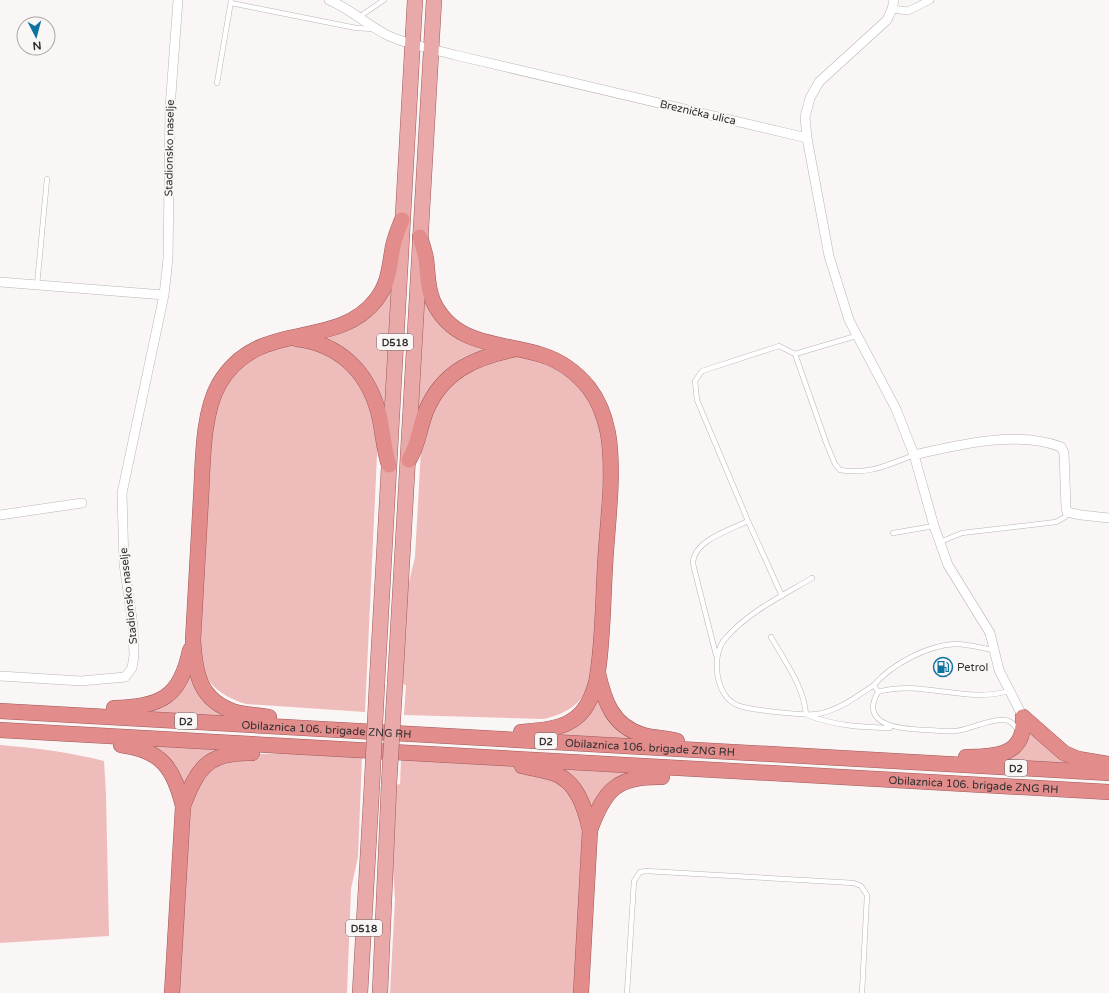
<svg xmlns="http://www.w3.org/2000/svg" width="1109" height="993" font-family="'Varela Round',sans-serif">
  <rect width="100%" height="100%" fill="#fbf6f6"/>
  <!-- green -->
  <path fill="#eebdbb" d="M387 291H392L385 410 373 384 318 338Z
    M424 296 489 347 421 411H416Z
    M274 344 318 345 360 378 378 434 365 712 246 704C220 696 202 682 199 653L212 423 228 376Z
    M513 353 537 356 578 380 598 413 604 457 593 668C588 698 574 712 544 719L404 715 406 685 401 684 407 590 415 557 421 449 436 399 463 371Z
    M188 674 192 675 223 713V717L150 713V709Z
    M596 697 631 736V740L559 736 558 732Z
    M1032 731 1070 764 1007 760 1024 748Z
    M151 743 224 747 186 786H182L151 747Z
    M0 745C36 748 69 752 104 761L106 794 109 936 0 943Z
    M287 753 362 757 358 857 351 889 347 993H178L188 810 205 769 236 755Z
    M401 760 478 762 514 767 550 776 570 788 584 821 575 993H390L395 899 392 855 395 785 400 784Z
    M559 767 632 771 591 810Z"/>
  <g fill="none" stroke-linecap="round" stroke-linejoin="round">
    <!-- service casing -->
    <g stroke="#bab5b4" stroke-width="5.5">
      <path id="service" d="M231 3 356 28 373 29
        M359 17 384 0
        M217 83 231 1
        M37 285 47 179
        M795 354 827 445 835 464 840 470C869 475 887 465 914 455
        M893 533 934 526
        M940 542 962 533 1056 522 1065 517 1067 512
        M812 578C782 596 748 612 725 639 711 655 715 696 737 705 748 710 806 716 818 714 839 710 856 697 874 685
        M782 596 748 521 697 400 695 381 702 371 779 346 795 354 856 336
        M771 637C785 662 804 686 806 715 838 726 857 727 890 728
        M716 655 693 564C692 541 730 530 748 521
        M1008 691C967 704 919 679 878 692 858 727 904 729 926 730 936 730 947 732 956 731 972 729 988 719 1004 720 1011 720 1014 725 1018 730
        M878 692 874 685C892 664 928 645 956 644 968 644 981 648 993 650
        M627 993 634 881 640 872 646 871 854 883 861 886 867 895 862 993"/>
    </g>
    <!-- pedestrian casing -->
    <g stroke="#bab5b4" stroke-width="8">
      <path id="pedestrian" d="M892 9 908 11 930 0"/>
    </g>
    <!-- minor casing -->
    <g stroke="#bab5b4" stroke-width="10">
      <path id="minor" d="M329 0C351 9 368 26 389 36 409 45 434 49 455 55L807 138 805 117 810 98 819 82 887 20 892 9 894 0
        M807 138 829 256 849 320 896 409 914 455 934 526 948 565 990 633 999 670 1023 717
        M0 282 164 295
        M914 455C957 445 1018 430 1061 447L1064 453 1066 507 1067 512 1081 515 1109 518
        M0 515 82 503
        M0 676 81 681 125 677 132 668 134 656 133 626 124 564 122 493 164 295 168 259 170 108 178 0"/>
    </g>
    <!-- primary casing -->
    <g stroke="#9f5959" stroke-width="16">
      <path id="primary" d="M377 683 415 0
        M395 684 434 0
        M360 993 372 784
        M380 993 389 784"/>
    </g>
    <!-- trunk casing -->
    <g stroke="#9f5959" stroke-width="16">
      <g id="trunk">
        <path d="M420 237C422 244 425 252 426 259 428 273 427 287 433 301 454 347 502 342 542 355 561 361 577 373 589 388 599 401 605 418 608 433 615 474 607 525 605 567 603 601 603 637 598 671 597 681 593 695 587 705 573 729 546 730 521 732"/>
        <path d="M297 339C339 344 367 371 378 411 383 429 383 447 389 465"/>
        <path d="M409 460C419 443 419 429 426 411 442 372 474 358 512 350"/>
        <path d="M598 673C604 700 612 726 643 735 654 738 665 738 677 741"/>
        <path d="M114 708C160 706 180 699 190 650"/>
        <path id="s1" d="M0 711 1109 773"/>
        <path d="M269 717C258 715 246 715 235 712 199 700 195 673 193 640 196 592 198 545 201 497 203 464 202 414 219 384 258 317 335 352 376 300 388 285 389 270 392 252 393 241 398 230 402 220"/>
        <path d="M1023 717 1064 753 1078 759 1109 764"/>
        <path id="s2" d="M0 730 1109 792"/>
        <path d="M121 745C162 750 174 769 183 806L172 993"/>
        <path d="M966 757C997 757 1026 755 1023 717"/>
        <path d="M522 766C532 768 543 770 553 773 577 781 585 808 590 830"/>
        <path d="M183 806C198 767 208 752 252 753"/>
        <path d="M581 993 590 830C605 789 617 776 662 777"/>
      </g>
    </g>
    <!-- service -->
    <use href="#service" stroke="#fff" stroke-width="4.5"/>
    <!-- pedestrian -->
    <use href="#pedestrian" stroke="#fff" stroke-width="7"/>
    <!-- minor -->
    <use href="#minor" stroke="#fff" stroke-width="9"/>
    <!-- primary -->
    <use href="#primary" stroke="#e9a9a9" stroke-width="15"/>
    <!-- trunk -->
    <use href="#trunk" stroke="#e28c8c" stroke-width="15"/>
    <!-- primary-bridge casing -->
    <g stroke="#9f5959" stroke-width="16" stroke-linecap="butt">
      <path id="primary-bridge" d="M372 784 377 683
        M389 784 395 684"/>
    </g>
    <!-- primary-bridge -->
    <use href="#primary-bridge" stroke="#e9a9a9" stroke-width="15"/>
  </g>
  <!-- icons -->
  <defs>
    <g id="fuel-ring" transform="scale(1)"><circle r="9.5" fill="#fbf6f6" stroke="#0c739f" stroke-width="1.5"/><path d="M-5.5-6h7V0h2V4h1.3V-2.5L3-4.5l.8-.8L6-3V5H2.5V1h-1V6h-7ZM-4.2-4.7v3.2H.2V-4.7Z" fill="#0c739f"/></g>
  </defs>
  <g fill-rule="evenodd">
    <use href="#fuel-ring" x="943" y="667"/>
  </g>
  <g text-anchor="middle" stroke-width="4" stroke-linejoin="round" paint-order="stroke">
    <!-- shield labels -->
    <g fill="#fbf6f6" stroke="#6e6b6b" stroke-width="1">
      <rect x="377" y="334" width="36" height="16" rx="3"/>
      <rect x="175" y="713" width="22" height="16" rx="3"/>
      <rect x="535" y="733" width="22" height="16" rx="3"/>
      <rect x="1005" y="760" width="22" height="16" rx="3"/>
      <rect x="346" y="920" width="36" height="16" rx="3"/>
    </g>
    <g font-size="10" font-weight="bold" fill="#312f2f">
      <text x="395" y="346">D518</text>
      <text x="186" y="725">D2</text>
      <text x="546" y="745">D2</text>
      <text x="1016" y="772">D2</text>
      <text x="364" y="932">D518</text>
    </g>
    <!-- street labels -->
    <g font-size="11" fill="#312f2f" stroke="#fbf6f6">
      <text transform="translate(698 112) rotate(13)" y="4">Breznička ulica</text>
      <text transform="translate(169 148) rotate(-89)" y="4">Stadionsko naselje</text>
      <text transform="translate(128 596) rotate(-96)" y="4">Stadionsko naselje</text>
      <text dy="4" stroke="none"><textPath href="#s1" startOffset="327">Obilaznica 106. brigade ZNG RH</textPath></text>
      <text dy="4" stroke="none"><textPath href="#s1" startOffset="651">Obilaznica 106. brigade ZNG RH</textPath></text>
      <text dy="4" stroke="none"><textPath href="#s2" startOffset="975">Obilaznica 106. brigade ZNG RH</textPath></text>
    </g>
    <!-- poi labels -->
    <g font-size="11" fill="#312f2f" stroke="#fbf6f6" text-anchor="start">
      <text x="957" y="671">Petrol</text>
    </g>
  </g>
  <!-- north arrow -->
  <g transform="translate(36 36) rotate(174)"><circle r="19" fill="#fbf6f6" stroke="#aaa6a6"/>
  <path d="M0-3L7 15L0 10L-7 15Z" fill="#0c739f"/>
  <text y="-6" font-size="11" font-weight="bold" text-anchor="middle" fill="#312f2f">N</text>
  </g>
</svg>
